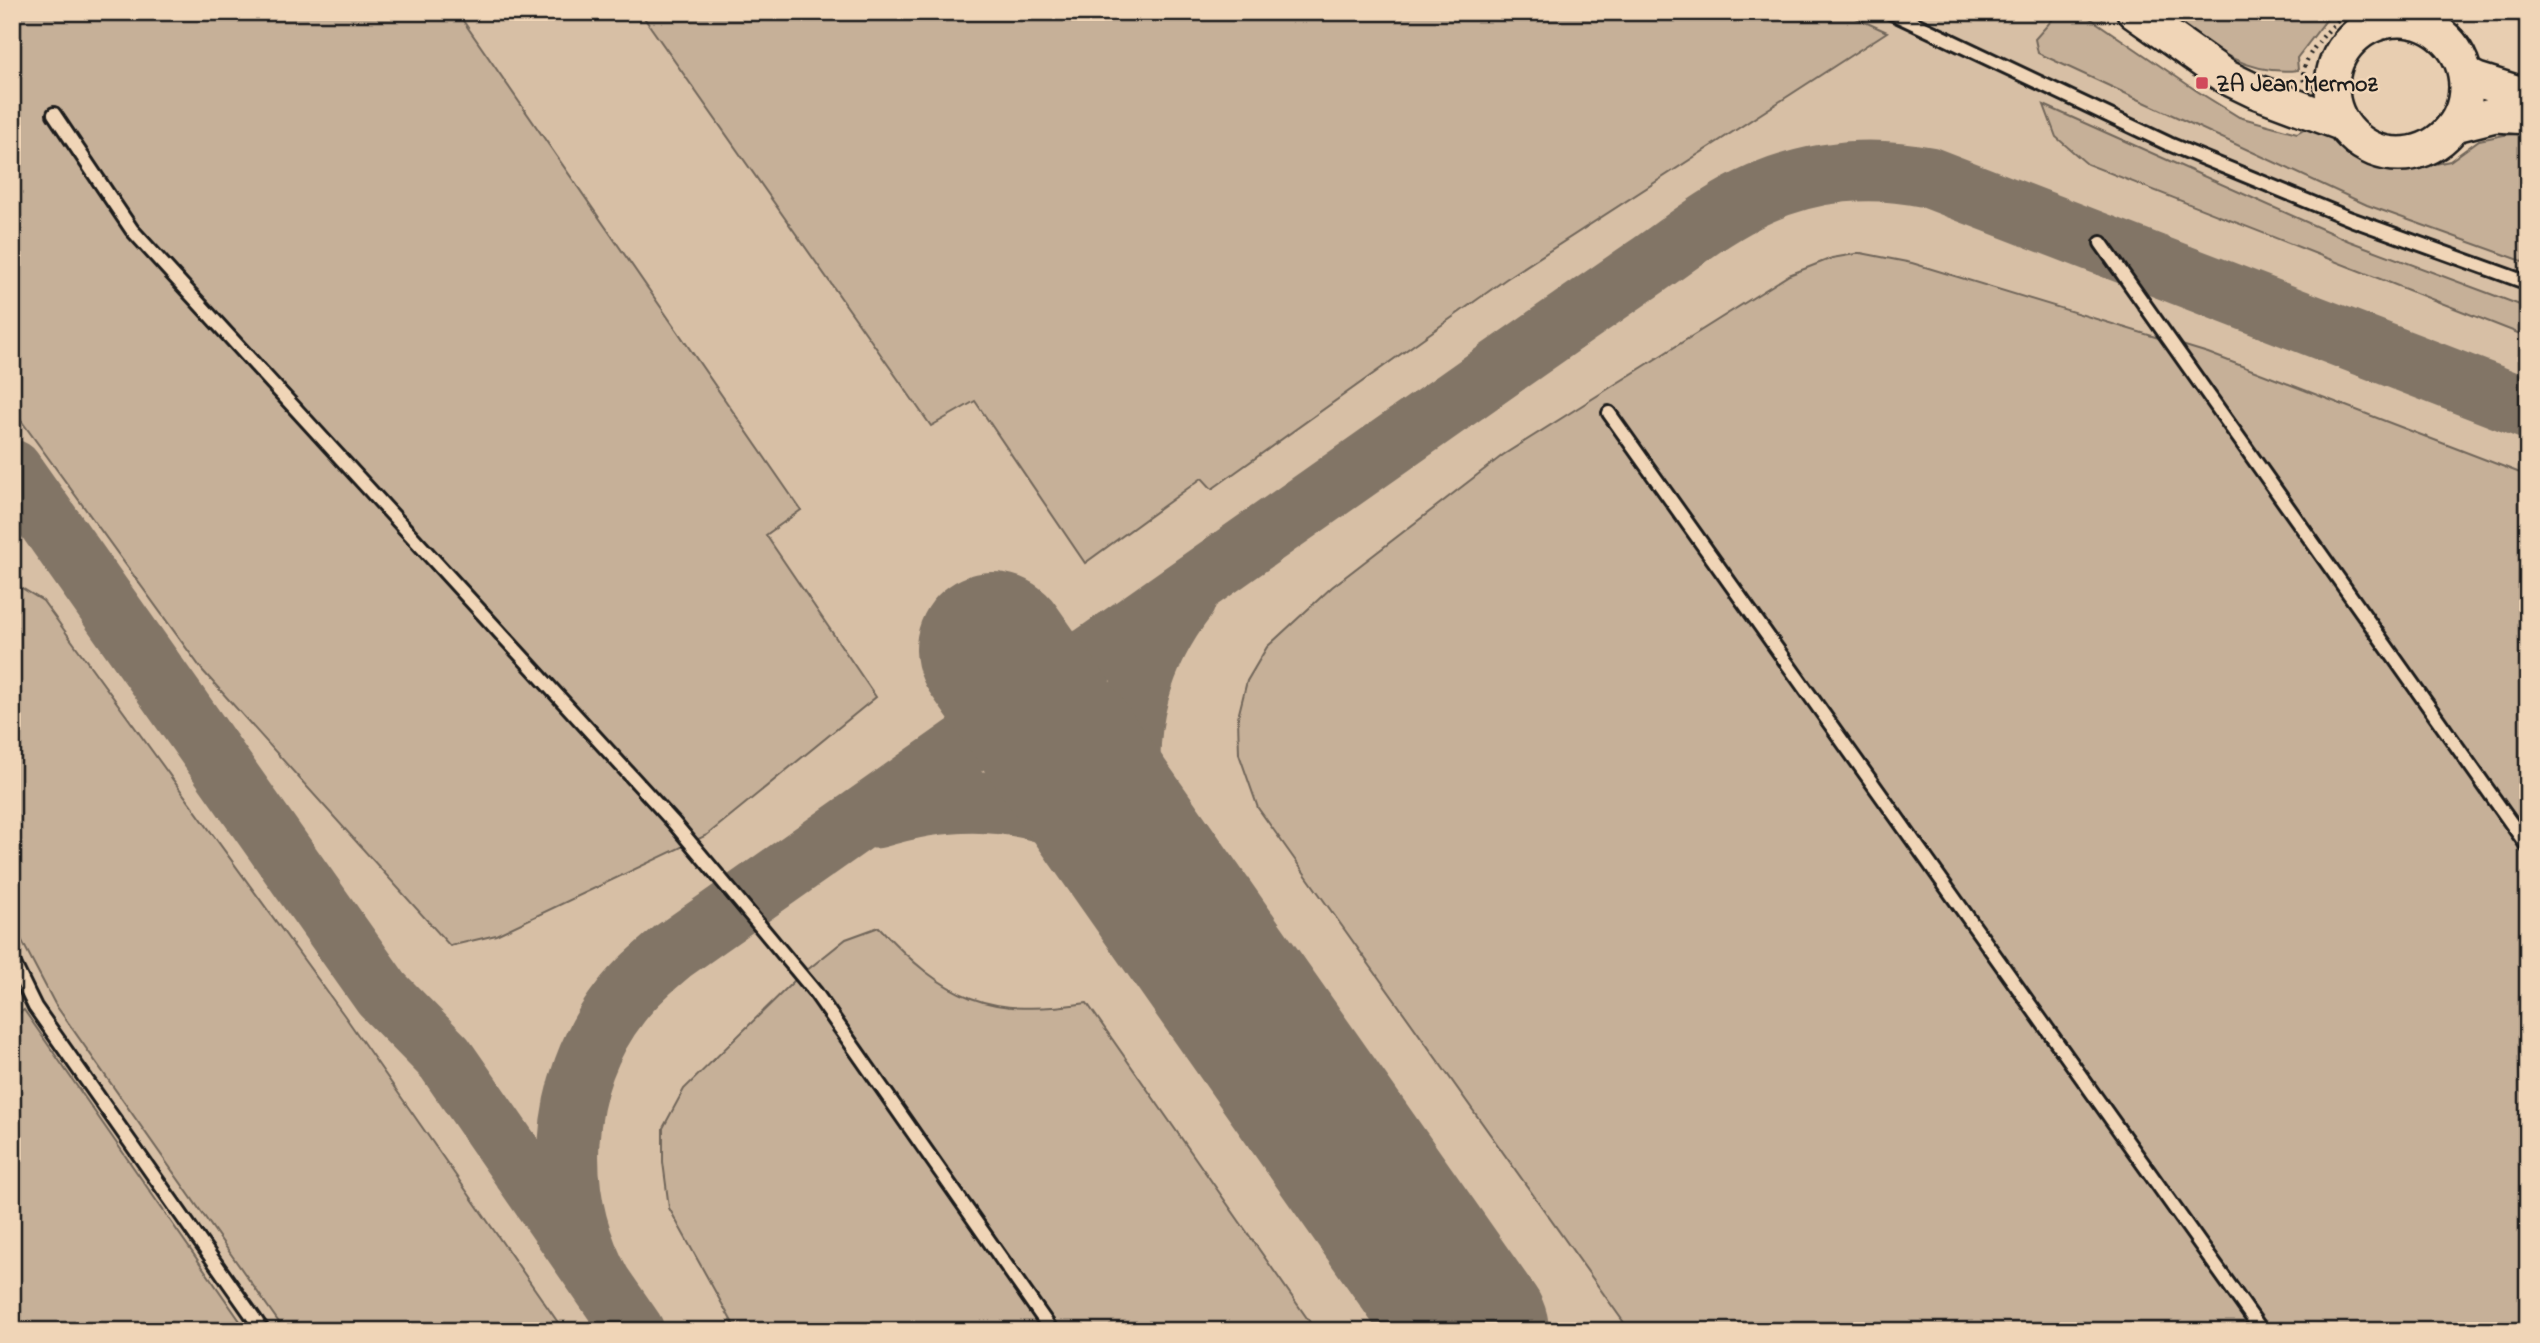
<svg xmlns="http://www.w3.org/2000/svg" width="2540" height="1343" font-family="'Indie Flower',sans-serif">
  <rect width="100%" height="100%" fill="#e8ceb1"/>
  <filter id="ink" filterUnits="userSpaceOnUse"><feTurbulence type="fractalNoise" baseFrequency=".0143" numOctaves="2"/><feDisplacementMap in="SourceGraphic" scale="14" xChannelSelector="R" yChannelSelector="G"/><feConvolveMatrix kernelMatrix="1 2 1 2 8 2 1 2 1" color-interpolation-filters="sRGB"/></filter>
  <g filter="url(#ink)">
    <!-- built -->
    <path fill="#d7bfa5" d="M12 12H2037L2069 58 2367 197 2528 196V1331H12Z"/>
    <!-- green -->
    <path fill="#c6b098" stroke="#71665a" stroke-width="2" d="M12 12H457L801 510 766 535 876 697 707 835 496 935 450 946 203 671 12 408Z
      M640 12H1843L1887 32 1506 279 1212 489 1202 478 1085 563 975 401 931 426Z
      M2059 12H2081L2197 91 2239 117 2297 133 2307 127 2325 124 2356 153 2384 167 2415 168 2450 161 2479 140 2504 135 2528 133V263L2367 205 2038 53 2035 39Z
      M2163 12H2335L2327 19 2297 58 2298 70C2244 77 2204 42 2163 12Z
      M2044 105 2349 241 2528 308V337L2087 164 2056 137Z
      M1861 253 1912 263 2208 353 2528 476V1331H1630L1258 808 1239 754 1238 717 1247 681 1267 647 1332 587 1503 455 1789 275 1832 258Z
      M12 582 43 601 344 1015 564 1331H285L55 1004 12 922Z
      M879 927C946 1000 988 1018 1087 1003L1316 1331H737L669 1208 663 1162V1128L684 1089 796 979 846 939Z
      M24 1010 247 1331H12V1018Z"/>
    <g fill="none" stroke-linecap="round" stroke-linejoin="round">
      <!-- taxiway -->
      <path stroke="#827566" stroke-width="61" d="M12 470 382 994 445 1058 634 1331
        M876 818C965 790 1049 797 1124 853 1137 863 1148 875 1160 886
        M1160 886C1149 857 1138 828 1133 798 1122 726 1142 656 1186 599
        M602 1285C553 1197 557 1084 620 1003 635 983 654 967 673 951 915 780 1157 611 1399 440 1481 382 1563 324 1646 267 1682 242 1719 212 1760 194 1815 170 1869 165 1928 177L2528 409"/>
      <!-- runway -->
      <path stroke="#827566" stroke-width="154" d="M993 649 1472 1331"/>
      <!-- lane casing -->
      <g stroke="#1c1c1c" stroke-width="18">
        <path id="lane" d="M1890 12 2169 144 2351 219 2528 283
          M2400 20V12
          M54 114 132 230 674 823 815 992 1052 1331
          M2101 243 2528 847
          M1609 413 2262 1331
          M12 960 35 1007 263 1331"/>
      </g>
      <!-- secondary casing -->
      <g stroke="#1c1c1c" stroke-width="38">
        <path id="secondary" d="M2134 12 2226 77 2255 91 2343 124
          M2332 87a67 67 0 1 1 134 0a67 67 0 1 1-134 0Z
          M2465 74 2477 80 2528 96
          M2455 125 2495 115 2528 117"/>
      </g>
      <!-- path -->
      <path stroke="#1c1c1c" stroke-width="4.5" stroke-dasharray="2 5" stroke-linecap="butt" d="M2097 12 2107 20
        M2440 12 2455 22 2472 47
        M2304 81C2297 60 2332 25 2348 12"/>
      <!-- lane -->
      <use href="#lane" stroke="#f0d5b7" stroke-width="12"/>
      <!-- secondary -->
      <use href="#secondary" stroke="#f0d5b7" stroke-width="33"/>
    </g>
  </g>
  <!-- markers -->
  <rect fill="#d1495b" stroke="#f0d5b7" stroke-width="2.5" x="2195" y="76" width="14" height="14" rx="3.5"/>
  <g text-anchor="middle" stroke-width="5" stroke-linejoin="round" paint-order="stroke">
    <!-- poi labels -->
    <g font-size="24" font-weight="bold" fill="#1c1c1c" stroke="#f0d5b7" text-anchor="start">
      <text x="2216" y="91">ZA Jean Mermoz</text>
    </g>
  </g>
  <!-- margin -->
  <rect width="2540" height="1343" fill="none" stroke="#f0d5b7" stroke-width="42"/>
  <rect x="21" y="21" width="2498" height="1301" fill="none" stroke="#1c1c1c" stroke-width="2.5" filter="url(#ink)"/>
</svg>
